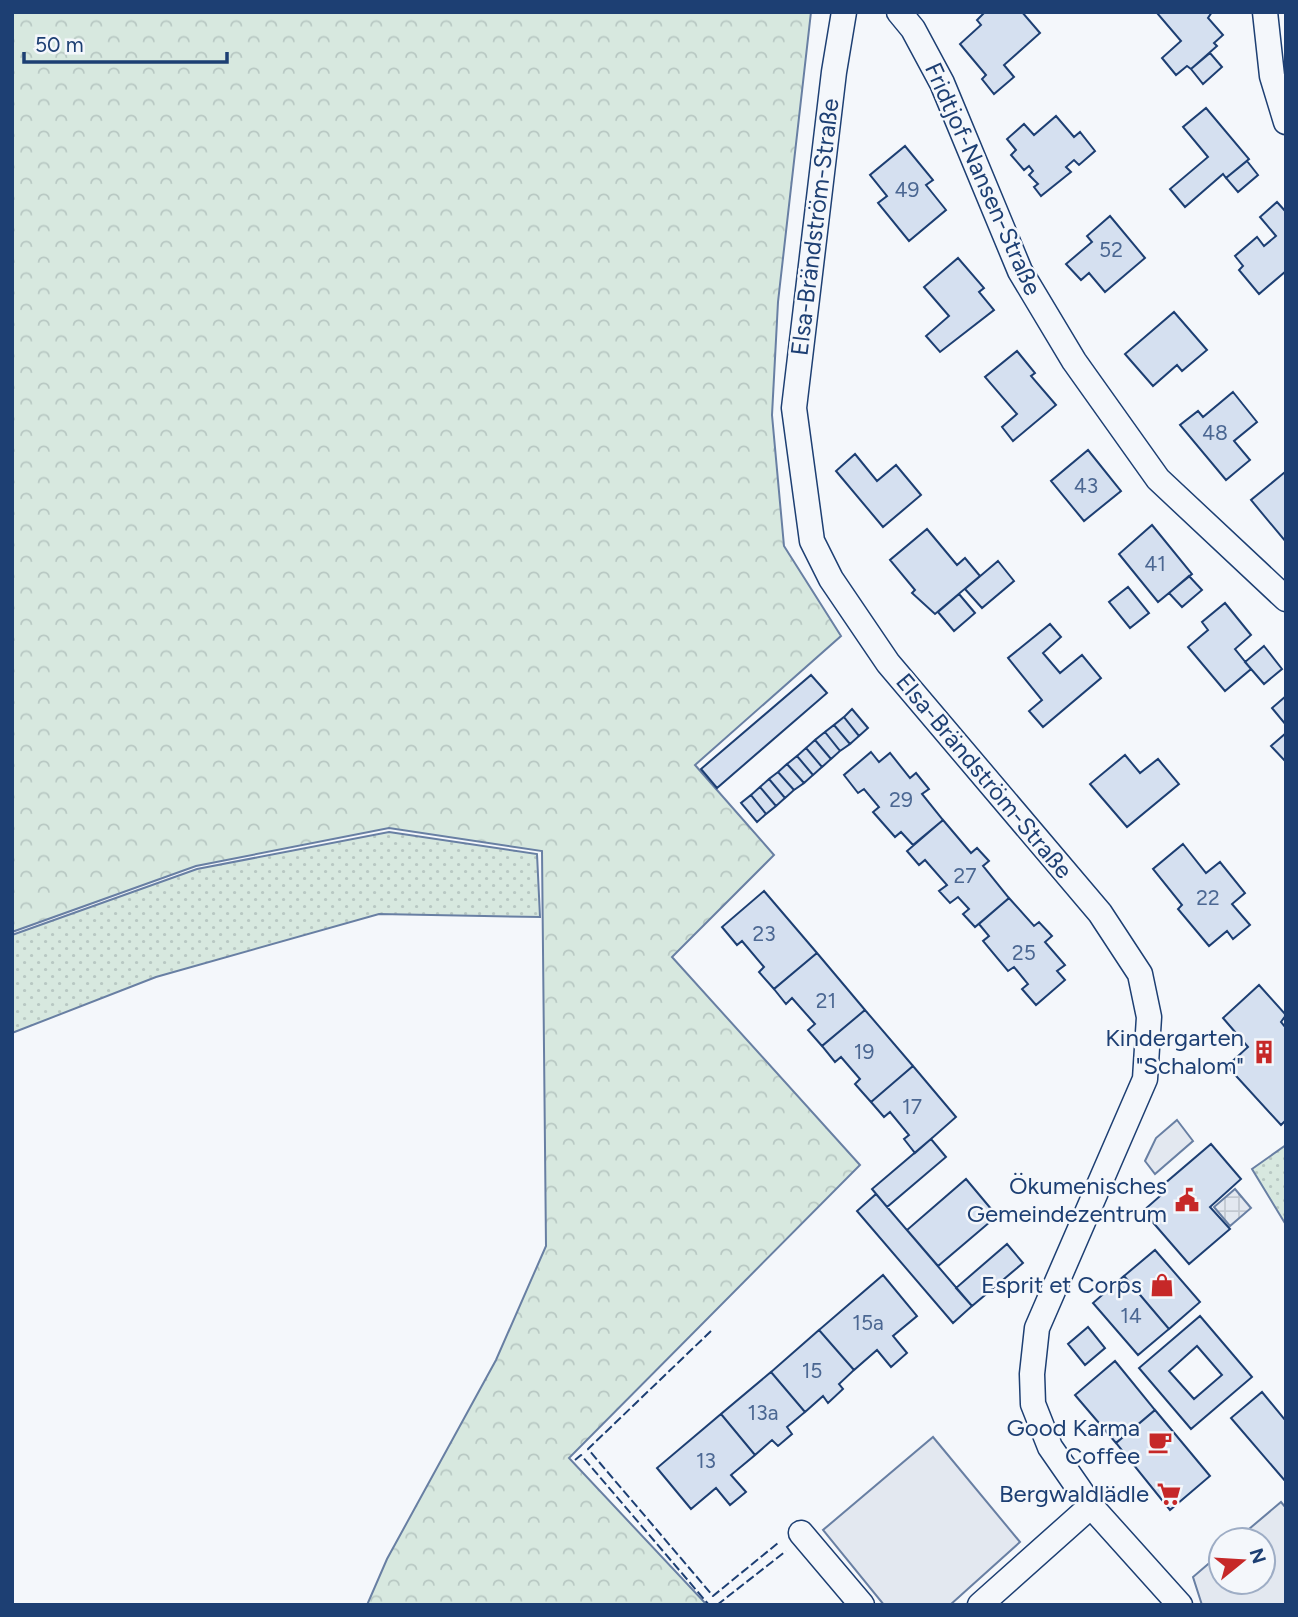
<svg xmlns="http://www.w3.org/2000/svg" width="1298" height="1617" font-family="Figtree,sans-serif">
  <defs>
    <pattern id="grass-dots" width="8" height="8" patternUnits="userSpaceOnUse" patternTransform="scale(1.75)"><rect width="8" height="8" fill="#d7e8df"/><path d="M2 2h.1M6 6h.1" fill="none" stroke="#b8c8c3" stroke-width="1.8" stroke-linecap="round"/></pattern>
    <pattern id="forest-crowns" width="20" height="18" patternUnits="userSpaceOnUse" patternTransform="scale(1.75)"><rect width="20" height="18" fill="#d7e8df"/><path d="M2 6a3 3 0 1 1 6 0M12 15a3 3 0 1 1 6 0" fill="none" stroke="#b8c8c3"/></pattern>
    <pattern id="plaza-grid" width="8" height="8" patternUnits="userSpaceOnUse" patternTransform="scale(1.75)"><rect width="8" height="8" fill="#e3e8f0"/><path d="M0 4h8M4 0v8" fill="none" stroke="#c2c8d1"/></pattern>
  </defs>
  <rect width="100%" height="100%" fill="#f4f7fb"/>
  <!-- grass -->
  <path fill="url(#grass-dots)" stroke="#687fa3" stroke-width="2" d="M389 832 537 854 540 917 379 914 156 977 12 1033V935L197 869Z
    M1286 1145V1225L1252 1169Z"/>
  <!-- forest -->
  <path fill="url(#forest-crowns)" stroke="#687fa3" stroke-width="2" d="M12 12H811L778 302 772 415 784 546 841 636 695 765 774 855 672 957 860 1165 569 1458 707 1605H367L387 1559 496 1360 546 1246 542 851 389 828 196 866 12 932Z"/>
  <!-- parking -->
  <path fill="#e3e8f0" stroke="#687fa3" stroke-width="2" d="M1177 1120 1193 1141 1155 1174 1145 1161 1156 1138Z
    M933 1437 1020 1542 950 1605H884L823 1530Z
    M1281 1502 1286 1508V1605H1202L1193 1577 1221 1553V1582H1263V1540H1236Z"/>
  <!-- plaza -->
  <path fill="url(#plaza-grid)" stroke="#687fa3" stroke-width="2" d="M1235 1189 1251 1208 1230 1226 1214 1207Z"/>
  <!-- building -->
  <path fill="#d5e0f0" stroke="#1d3f73" stroke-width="2" fill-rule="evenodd" d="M985 12H1022L1040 33 1004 65 1014 77 994 94 982 79 986 75 960 44 981 25 977 20Z
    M1212 12 1208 18 1223 35 1214 43 1217 46 1191 69 1187 66 1176 75 1162 58 1181 41 1157 13Z
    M1210 53 1222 67 1203 84 1191 69Z
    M1206 108 1249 159 1226 178 1223 174 1185 207 1170 189 1208 157 1183 127Z
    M1056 116 1074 137 1080 132 1095 151 1079 165 1074 160 1066 167 1071 172 1041 196 1034 187 1038 184 1029 175 1033 171 1029 166 1024 170 1011 155 1016 150 1007 139 1024 124 1034 135Z
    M905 146 933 180 926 185 946 210 909 241 878 203 887 196 870 175Z
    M1247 161 1258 175 1238 192 1226 178Z
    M1277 202 1286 212V271L1259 294 1239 270 1243 266 1235 256 1257 237 1264 246 1276 236 1260 217Z
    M1110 216 1145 258 1105 292 1089 273 1081 280 1066 264 1092 242 1087 236Z
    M958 258 984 288 979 292 994 310 940 352 926 336 949 316 924 287Z
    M1174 312 1207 350 1182 371 1177 365 1153 386 1125 354Z
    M1017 351 1035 373 1031 376 1056 405 1013 441 1002 427 1017 414 985 377Z
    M1233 392 1257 422 1234 441 1250 460 1226 480 1180 425 1198 411 1203 417Z
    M1088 450 1121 491 1084 521 1051 481Z
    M855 454 877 481 896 465 921 495 883 527 836 471Z
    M1285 472 1286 473V542L1251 500Z
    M1152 525 1192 574 1158 602 1119 554Z
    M927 529 957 565 965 558 980 576 935 614 912 593 915 590 890 560Z
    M998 561 1014 581 982 608 965 589Z
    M1189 576 1202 590 1182 607 1169 593Z
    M1128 587 1149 613 1130 628 1109 602Z
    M959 594 975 613 954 631 938 612Z
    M1225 603 1251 635 1235 649 1251 669 1225 691 1188 647 1208 630 1202 622Z
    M1050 624 1061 637 1043 653 1060 673 1082 655 1101 678 1043 727 1029 711 1042 700 1008 658Z
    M1264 646 1282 669 1264 684 1245 662Z
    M811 675 827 693 717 788 701 769Z
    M1286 696V725L1272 708Z
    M852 709 868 728 859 736 844 717Z
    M844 717 859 736 850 744 834 725Z
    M834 725 850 744 840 751 825 732Z
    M825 732 840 751 831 759 815 740Z
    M1286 733V762L1271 746Z
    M815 740 831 759 822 767 806 748Z
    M806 748 822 767 813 775 797 756Z
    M871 752 879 762 890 753 910 778 916 773 929 789 922 794 943 820 913 845 901 832 895 837 873 812 879 807 864 789 858 793 844 775Z
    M1125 755 1140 773 1158 759 1179 784 1127 827 1090 784Z
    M797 756 813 775 804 783 787 764Z
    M787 764 804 783 794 790 778 772Z
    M778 772 794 790 785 798 769 779Z
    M769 779 785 798 776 806 760 787Z
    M760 787 776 806 766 814 751 795Z
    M751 795 766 814 757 822 741 803Z
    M943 820 971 853 977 848 989 861 983 866 1009 898 975 927 963 914 969 909 958 897 950 903 939 891 947 885 925 860 919 865 907 851Z
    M1183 844 1206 873 1220 862 1245 893 1232 904 1250 925 1233 939 1227 931 1209 946 1178 909 1182 905 1153 869Z
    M764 891 817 953 774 989 759 972 764 967 742 941 737 945 722 927Z
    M1009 898 1034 926 1039 922 1052 936 1045 942 1065 965 1057 971 1065 980 1036 1005 1022 989 1028 984 1014 967 1008 971 983 941 989 936 979 924Z
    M817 953 865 1010 822 1046 808 1030 815 1024 792 998 786 1004 774 989Z
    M1259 985 1286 1015 1281 1022 1286 1028V1120L1281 1125 1227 1066 1248 1047 1223 1018Z
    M865 1010 913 1066 871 1102 855 1084 860 1079 841 1057 835 1062 822 1046Z
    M913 1066 956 1117 915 1153 904 1139 909 1135 890 1112 884 1117 871 1102Z
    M931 1139 946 1157 887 1207 872 1189Z
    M1211 1144 1241 1179 1210 1207 1230 1229 1189 1264 1143 1211 1167 1190 1163 1185Z
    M966 1179 997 1216 938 1266 907 1230Z
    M876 1194 972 1306 953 1323 857 1211Z
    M1007 1244 1023 1263 972 1306 956 1288Z
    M1155 1250 1200 1302 1169 1329 1124 1276Z
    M883 1275 917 1316 893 1336 907 1353 891 1367 877 1350 854 1370 819 1330Z
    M1124 1276 1169 1329 1138 1355 1093 1303Z
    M1200 1316 1252 1377 1191 1429 1139 1368ZM1197 1346 1222 1375 1194 1399 1169 1371Z
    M1088 1327 1105 1348 1085 1365 1068 1344Z
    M819 1330 854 1370 839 1384 843 1389 828 1403 823 1396 805 1412 771 1372Z
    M1115 1361 1155 1410 1116 1443 1075 1395Z
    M771 1372 805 1412 787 1427 792 1434 778 1446 772 1440 755 1455 721 1414Z
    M1262 1392 1286 1421V1482L1231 1418Z
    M1155 1410 1210 1476 1170 1510 1116 1443Z
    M721 1414 755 1455 731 1475 746 1492 730 1505 716 1488 691 1509 657 1468Z"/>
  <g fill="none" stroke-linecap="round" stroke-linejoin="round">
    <!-- street casing -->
    <g stroke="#1d3f73" stroke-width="27">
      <path id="street" d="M844 12 834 72 794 408 812 541 831 579 888 663 1100 913 1140 974 1149 1017 1145 1079 1037 1328 1032 1374 1033 1404 1050 1447 1091 1506 1180 1605
        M899 12 913 29 942 83 1020 271 1074 361 1158 479 1286 599
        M1265 12 1272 76 1286 122
        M801 1533 862 1605
        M980 1605 1091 1506"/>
    </g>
    <!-- street -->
    <use href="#street" stroke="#f4f7fb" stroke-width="24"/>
    <!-- fence -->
    <path stroke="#1d3f73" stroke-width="2" stroke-dasharray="9 3.5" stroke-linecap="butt" d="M711 1331 588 1449 713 1596 778 1543
      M575 1460 581 1455 709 1605
      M717 1605 786 1551"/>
  </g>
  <!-- icons -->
  <defs>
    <g id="building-bare" transform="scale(1.89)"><path d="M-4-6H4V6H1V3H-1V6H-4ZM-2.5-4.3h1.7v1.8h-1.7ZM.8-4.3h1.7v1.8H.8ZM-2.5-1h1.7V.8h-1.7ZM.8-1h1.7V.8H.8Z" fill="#c62828" stroke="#f4f7fb" stroke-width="2.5" paint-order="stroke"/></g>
    <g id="civic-bare" transform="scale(1.89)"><path d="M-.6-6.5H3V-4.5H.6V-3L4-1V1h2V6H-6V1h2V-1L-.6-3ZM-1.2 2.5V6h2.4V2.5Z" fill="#c62828" stroke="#f4f7fb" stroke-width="2.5" paint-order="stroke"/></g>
    <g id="shop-bare" transform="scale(1.89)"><path d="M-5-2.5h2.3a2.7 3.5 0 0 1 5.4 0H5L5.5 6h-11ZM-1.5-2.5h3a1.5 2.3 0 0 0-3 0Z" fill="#c62828" stroke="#f4f7fb" stroke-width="2.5" paint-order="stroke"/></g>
    <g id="cafe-bare" transform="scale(1.89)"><path d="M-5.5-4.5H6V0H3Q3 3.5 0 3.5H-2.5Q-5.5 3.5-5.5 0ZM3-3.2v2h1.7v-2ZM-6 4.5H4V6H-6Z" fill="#c62828" stroke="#f4f7fb" stroke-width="2.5" paint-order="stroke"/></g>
    <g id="supermarket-bare" transform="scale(1.89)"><path d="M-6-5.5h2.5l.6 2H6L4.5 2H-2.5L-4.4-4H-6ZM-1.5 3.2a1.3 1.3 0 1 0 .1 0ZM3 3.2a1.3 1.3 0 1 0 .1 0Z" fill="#c62828" stroke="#f4f7fb" stroke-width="2.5" paint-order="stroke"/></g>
  </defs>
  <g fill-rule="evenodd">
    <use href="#building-bare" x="1264" y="1052"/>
    <use href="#civic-bare" x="1187" y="1200"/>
    <use href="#shop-bare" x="1162" y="1285"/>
    <use href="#cafe-bare" x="1160" y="1442"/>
    <use href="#supermarket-bare" x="1169" y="1494"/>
  </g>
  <g text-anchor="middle" stroke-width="5" stroke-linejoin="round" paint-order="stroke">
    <!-- number labels -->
    <g font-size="21" fill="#4b6792">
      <text x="907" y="197">49</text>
      <text x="1111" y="257">52</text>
      <text x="1215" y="440">48</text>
      <text x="1086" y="493">43</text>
      <text x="1155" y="571">41</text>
      <text x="901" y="807">29</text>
      <text x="965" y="883">27</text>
      <text x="1208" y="905">22</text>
      <text x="764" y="941">23</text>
      <text x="1024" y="960">25</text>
      <text x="826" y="1008">21</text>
      <text x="864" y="1059">19</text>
      <text x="912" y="1114">17</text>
      <text x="1131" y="1323">14</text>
      <text x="868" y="1330">15a</text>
      <text x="812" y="1378">15</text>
      <text x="763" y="1420">13a</text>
      <text x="706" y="1468">13</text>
    </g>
    <!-- street labels -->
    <g font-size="24" fill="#1d3f73" stroke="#f4f7fb">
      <text transform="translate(983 179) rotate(66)" y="8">Fridtjof-Nansen-Straße</text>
      <text transform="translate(815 227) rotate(-83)" y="8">Elsa-Brändström-Straße</text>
      <text transform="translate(984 776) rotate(50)" y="8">Elsa-Brändström-Straße</text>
    </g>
    <!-- poi labels -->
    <g font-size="24" fill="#1d3f73" stroke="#f4f7fb" text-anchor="end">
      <text x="1244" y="1046">Kindergarten<tspan x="1244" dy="28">"Schalom"</tspan></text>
      <text x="1167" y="1194">Ökumenisches<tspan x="1167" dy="28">Gemeindezentrum</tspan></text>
      <text x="1142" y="1293">Esprit et Corps</text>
      <text x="1140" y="1436">Good Karma<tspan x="1140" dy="28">Coffee</tspan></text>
      <text x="1149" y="1502">Bergwaldlädle</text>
    </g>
  </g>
  <!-- border -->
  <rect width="1298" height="1617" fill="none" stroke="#1d3f73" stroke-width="28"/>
  <!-- north arrow -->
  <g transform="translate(1242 1561) rotate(72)"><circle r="33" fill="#f4f7fb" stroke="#9eadc5" stroke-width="2"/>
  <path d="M0-5L12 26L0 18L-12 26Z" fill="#c62828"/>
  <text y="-10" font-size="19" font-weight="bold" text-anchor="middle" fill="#1d3f73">N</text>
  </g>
  <!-- scale -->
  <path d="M24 52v10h203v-10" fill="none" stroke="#1d3f73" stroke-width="3.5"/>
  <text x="35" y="52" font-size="21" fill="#1d3f73" stroke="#f4f7fb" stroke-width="5" paint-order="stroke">50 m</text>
</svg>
